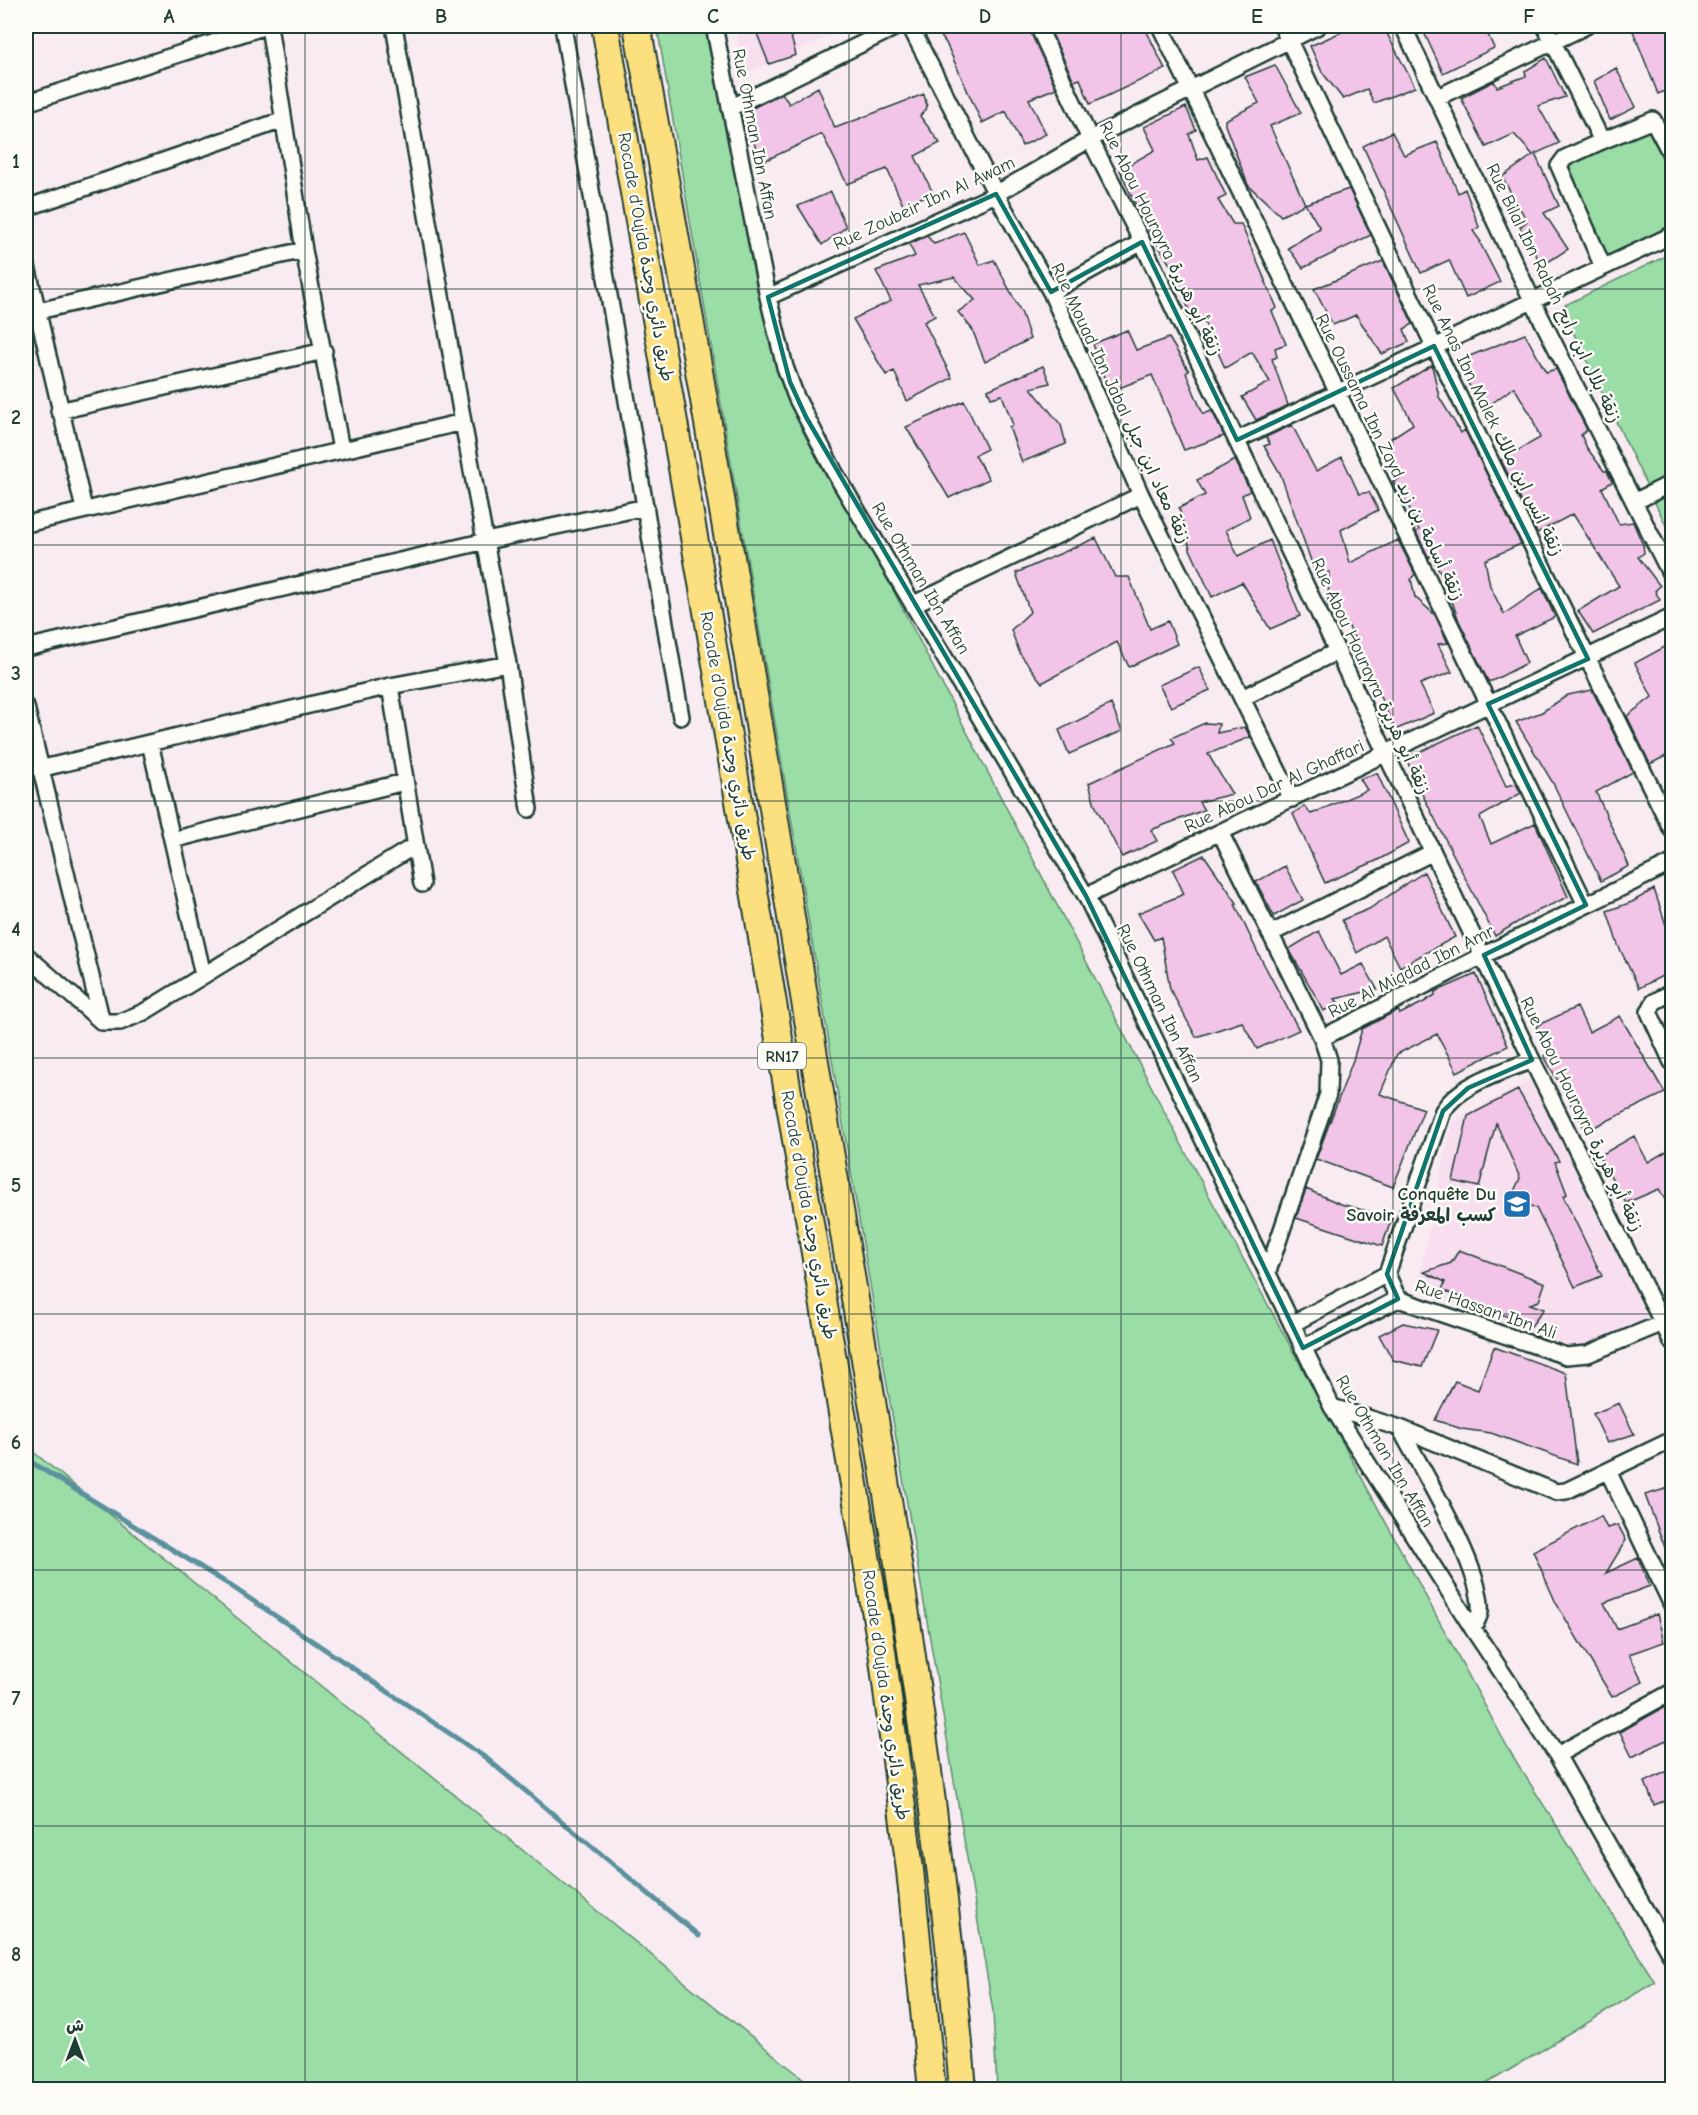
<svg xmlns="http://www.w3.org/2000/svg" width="1698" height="2115" font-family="'Comic Neue','Playpen Sans Arabic',sans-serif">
  <rect width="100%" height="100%" fill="#f9ebf2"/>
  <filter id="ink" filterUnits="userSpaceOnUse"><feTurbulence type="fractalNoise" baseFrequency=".0167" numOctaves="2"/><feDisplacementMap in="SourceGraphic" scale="12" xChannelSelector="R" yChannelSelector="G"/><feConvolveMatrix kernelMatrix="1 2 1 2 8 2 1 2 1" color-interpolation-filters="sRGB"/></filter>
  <g filter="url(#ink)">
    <!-- built -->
    <path fill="#f7dfef" d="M736 26H851L745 74Z
      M1538 1076 1654 1322 1564 1356 1417 1286 1452 1122Z"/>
    <!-- green -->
    <path fill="#9bdda7" stroke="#5d8d6e" stroke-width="1.5" d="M657 26H708L791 394 1188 1157 1509 1750 1655 1982 1478 2089H997L993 2011Z
      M1655 125 1672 161V226L1603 258 1561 167Z
      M1672 253V538L1561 307Z
      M26 1446 816 2089H26Z"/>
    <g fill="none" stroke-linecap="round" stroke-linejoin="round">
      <!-- stream -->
      <path stroke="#5a919d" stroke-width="5" d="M26 1459 228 1584 486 1758 699 1936"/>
    </g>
    <!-- building -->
    <path fill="#f1c4e8" stroke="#1f3d34" stroke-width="1.5" d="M754 26H788L796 55 769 64Z
      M933 26H1028L1056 88 1029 99 1046 134 1022 146 1006 111 982 123 946 43Z
      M1048 26H1144L1165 69 1090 104 1080 79 1074 81Z
      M1355 26H1383L1415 87 1374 103 1367 89 1343 99 1322 72 1310 46Z
      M1421 26H1484L1494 48 1443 73Z
      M1631 26H1672V88L1658 94Z
      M1546 58 1565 97 1538 106 1559 143 1535 154 1559 206 1544 213 1568 249 1542 266 1520 227 1527 221 1502 177 1533 155 1514 134 1486 147 1461 98 1494 81 1497 87 1526 76 1525 71Z
      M1275 65 1301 113 1270 126 1305 204 1281 216 1248 185 1225 125V120L1259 103 1245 77Z
      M1616 68 1636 107 1610 120 1594 81Z
      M818 87 835 128 924 94 927 107 920 116 940 143 915 156 933 193 903 205 887 169 847 184 822 134 760 163 745 112 782 93 789 104Z
      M1186 107 1196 130 1189 134 1198 160 1208 157 1226 196 1218 200 1233 224H1241L1277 308 1272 311 1286 344 1275 348 1277 357 1272 359 1288 405 1256 420 1242 397 1270 382 1252 352 1225 368 1202 317 1197 319 1196 316 1192 318 1174 271 1142 219 1120 170 1155 150 1144 127Z
      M1392 132 1404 155 1437 142 1458 193 1465 189 1479 227 1473 231 1481 242 1480 243 1500 282 1466 298 1449 260 1421 273 1363 146Z
      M1349 189 1371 235 1303 268 1288 248 1320 228 1305 204Z
      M831 192 846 227 822 245 798 206Z
      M964 232 980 265 994 260 1022 314 1030 339 985 362 972 329 958 312 975 300 954 277 918 285 935 316 924 322 952 378 907 401 894 371 886 375 853 319 891 301 876 271 915 256 909 244 927 236 934 244Z
      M1383 261 1413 324 1404 329 1409 342 1382 354 1356 315 1333 325 1314 289Z
      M1127 330 1136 350 1169 338 1189 371 1186 373 1203 414 1212 411 1224 436 1184 450 1152 375 1109 392 1093 344Z
      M1525 334 1546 372 1556 369 1587 430 1581 435 1587 448 1604 471H1607L1612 482 1602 488 1619 524 1633 522 1643 545 1644 553 1638 557 1660 586 1655 591 1660 600 1593 634 1578 611 1619 586 1573 514 1537 533 1501 460 1540 438 1531 415 1514 387 1483 410 1468 383 1462 359Z
      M1432 365 1439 397 1461 433 1465 430 1521 544 1485 560 1490 586 1504 614 1542 588 1555 617 1515 636 1527 663 1492 681H1488L1459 621 1444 579 1431 555 1429 558 1416 532 1419 530 1408 505 1393 482 1402 477 1385 442 1413 424 1394 388Z
      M1043 366 1050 383 1031 388 1061 425 1066 444 1022 462 1009 427 1013 425 1002 395 991 398 988 390Z
      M964 401 987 449 975 455 989 479 949 498 906 427Z
      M1292 425 1316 471 1342 457 1359 494 1369 492 1378 510 1341 530 1350 563 1398 540 1415 574 1411 579 1415 597 1435 615 1448 643 1438 644 1452 672 1420 684 1434 713 1395 730 1349 627 1328 606 1329 572 1317 578 1280 473 1264 446 1270 444 1266 437Z
      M1235 460 1250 491 1242 495 1250 517 1226 530 1238 556 1270 540 1300 616 1270 629 1242 582 1212 597 1190 549 1179 508 1205 495 1197 480Z
      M1096 538 1115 577H1129L1150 629 1168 621 1177 644 1129 667 1117 642 1042 683 1020 654 1011 630 1030 612 1016 573Z
      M1672 643V753L1650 764 1627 716 1652 697 1635 663Z
      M1199 667 1210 690 1171 707 1159 685Z
      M1592 690 1633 772 1596 792 1629 866 1601 881 1553 783 1516 722 1542 712 1568 695Z
      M1111 704 1122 731 1069 754 1059 730Z
      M1205 723 1219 724 1217 733 1245 727 1250 737 1208 754 1232 794 1199 802 1204 810 1151 830 1157 841 1122 857 1095 805 1089 783 1175 743 1171 738Z
      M1477 725 1506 786 1516 784 1521 793 1480 817 1491 844 1535 823 1568 897 1531 914 1495 936 1417 784 1406 758Z
      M1377 773 1409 843 1376 861 1325 883 1293 814 1304 806 1311 814 1367 790 1360 779Z
      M1204 855 1237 903 1235 904 1258 953 1299 1030 1257 1049 1242 1022 1196 1037 1170 989 1161 937 1154 940 1138 913 1184 894 1173 870Z
      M1285 866 1303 900 1274 916 1256 882Z
      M1424 872 1455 937 1400 967 1384 936 1357 953 1342 920 1369 909Z
      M1654 889 1666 925 1672 922V971L1639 988 1618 945 1607 911 1632 902Z
      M1319 931 1341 975 1363 964 1377 989 1335 999 1338 1002 1324 1011 1289 949Z
      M1476 974 1508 1046 1457 1072 1437 1034 1397 1054 1380 1094 1424 1109 1393 1187 1316 1159 1353 1060 1362 1029 1398 1010 1400 1014 1424 1002 1435 995V992Z
      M1577 1007 1589 1032 1620 1016 1665 1093 1586 1131 1544 1056 1551 1050 1536 1026Z
      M1518 1090 1559 1161 1555 1162 1567 1194 1563 1196 1602 1276 1575 1287 1536 1208 1511 1198 1520 1178 1496 1123 1479 1187 1453 1181 1468 1116Z
      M1634 1136 1648 1162 1672 1148V1212L1659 1189 1626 1203 1599 1156Z
      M1306 1189 1341 1204 1392 1218 1382 1246 1296 1218Z
      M1459 1250 1545 1283 1539 1301 1530 1304 1544 1309 1531 1326 1442 1290 1445 1282 1424 1272 1451 1263Z
      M1403 1323 1437 1330 1422 1367 1393 1360 1379 1335Z
      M1494 1347 1566 1373 1577 1464 1491 1433 1462 1429 1435 1420 1455 1381 1478 1390Z
      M1619 1403 1634 1434 1607 1443 1593 1414Z
      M1672 1487V1566L1645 1495Z
      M1601 1516 1607 1528 1618 1525 1626 1540 1606 1573 1638 1558 1650 1586 1604 1603 1617 1629 1657 1614 1664 1642 1629 1654 1643 1682 1612 1697 1556 1603 1533 1551Z
      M1672 1703V1737L1632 1757 1620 1732Z
      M1672 1769V1798L1654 1805 1645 1782Z"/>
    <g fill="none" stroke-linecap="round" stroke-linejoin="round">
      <!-- minor casing -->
      <g stroke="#1f3d34" stroke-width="20">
        <path id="minor" d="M269 26 304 250 341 450
          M394 26 463 422 508 664 529 809
          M563 26 681 717
          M714 26 768 297 785 367 796 397 835 473 1086 896 1332 1407 1473 1629 1557 1755 1672 1957
          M910 26 996 194 1051 292 1141 495 1292 799
          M1038 26 1090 139 1142 242 1532 1060 1672 1342
          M1160 26 1586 905
          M1282 26 1434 346 1672 830
          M1403 26 1533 302 1672 577
          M1545 26 1602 141 1565 158 1559 166 1603 267
          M1438 97 1586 26
          M26 103 266 26
          M730 108 898 26
          M1602 141 1653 120 1672 156
          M26 208 283 120
          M26 262 84 509
          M1051 292 1142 242
          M768 297 996 194 1090 139 1318 26
          M38 311 304 250
          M59 411 324 351
          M1237 440 1672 235
          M1636 501 1672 483
          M26 524 463 422
          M914 604 1141 495
          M26 648 486 541 646 507
          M390 686 422 884
          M1242 698 1338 651
          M26 707 102 1022
          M150 743 203 975
          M39 769 390 686 508 664
          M1221 834 1322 1038
          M172 840 404 782
          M1086 896 1672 617
          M1270 934 1433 852
          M26 955 102 1022H120L144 1012 414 846
          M1672 992 1654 1002 1649 1012 1672 1062
          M1532 1060C1503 1072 1460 1083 1443 1111L1387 1274 1398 1299 1566 1356 1588 1354 1663 1323
          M1268 1271 1328 1094 1329 1060 1322 1038 1484 955 1672 863
          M1292 1324 1387 1274
          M1303 1348 1398 1299
          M1332 1407 1400 1428 1556 1492 1566 1491 1672 1440
          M1400 1428C1420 1467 1484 1570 1480 1612 1479 1618 1475 1623 1473 1629
          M1608 1471 1672 1605
          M1557 1755 1672 1692"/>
      </g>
      <!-- trunk casing -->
      <g stroke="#1f3d34" stroke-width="30">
        <path id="trunk" d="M605 26 709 623 882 1651 910 1870 932 2090
          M637 26C703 380 761 736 820 1092 876 1423 935 1754 963 2090"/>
      </g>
      <!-- minor -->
      <use href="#minor" stroke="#fdfcf7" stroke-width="15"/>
      <!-- trunk -->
      <use href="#trunk" stroke="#fce080" stroke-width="26"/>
    </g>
  </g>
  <!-- marked area -->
  <path fill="none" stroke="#0f766e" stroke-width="4.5" stroke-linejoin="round" d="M996 194 1051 292 1142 242 1237 440 1434 346 1588 659 1488 704 1586 905 1484 955 1532 1060 1468 1088 1443 1111 1387 1274 1398 1299 1303 1348 1086 896 806 417 790 382 768 297Z"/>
  <!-- grid -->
  <path fill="none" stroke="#1f3d34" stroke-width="1.5" stroke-opacity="0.55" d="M305 26V2090M577 26V2090M849 26V2090M1121 26V2090M1393 26V2090M26 289H1672M26 545H1672M26 801H1672M26 1058H1672M26 1314H1672M26 1570H1672M26 1826H1672"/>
  <!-- icons -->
  <defs>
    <g id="school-square" transform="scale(1.5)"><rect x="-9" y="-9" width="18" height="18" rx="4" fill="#1f6fb2" stroke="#fdfcf7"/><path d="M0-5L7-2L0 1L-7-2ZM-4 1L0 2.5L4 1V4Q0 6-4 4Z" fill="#fff"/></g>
  </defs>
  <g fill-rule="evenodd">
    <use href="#school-square" x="1517" y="1204"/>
  </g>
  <g text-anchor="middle" stroke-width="5" stroke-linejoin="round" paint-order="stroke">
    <!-- shield labels -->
    <rect fill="#fdfcf7" stroke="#62766e" stroke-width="1.5" x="758" y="1043" width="48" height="26" rx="4.5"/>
    <g font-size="16" font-weight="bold" fill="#1f3d34">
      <text x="782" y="1062">RN17</text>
    </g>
    <!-- street labels -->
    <g font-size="18" fill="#1f3d34" stroke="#fdfcf7">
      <text transform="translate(755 134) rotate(79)" y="6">Rue Othman Ibn Affan</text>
      <text transform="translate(924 203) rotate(-25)" y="6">Rue Zoubeir Ibn Al Awam</text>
      <text transform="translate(1161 238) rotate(64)" y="6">Rue Abou Hourayra زنقة أبو هريرة</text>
      <text transform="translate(646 257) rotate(80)" y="6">Rocade d'Oujda طريق دائري وجدة</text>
      <text transform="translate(1554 293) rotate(64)" y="6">Rue Bilal Ibn Rabah زنقة بلال ابن رابح</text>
      <text transform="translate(1121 403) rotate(65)" y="6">Rue Mouad Ibn Jabal زنقة معاد ابن جبل</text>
      <text transform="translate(1493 420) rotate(64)" y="6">Rue Anas Ibn Malek زنقة انس ابن مالك</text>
      <text transform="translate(1390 457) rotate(64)" y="6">Rue Oussama Ibn Zayd زنقة أسامة بن زيد</text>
      <text transform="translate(921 578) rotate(59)" y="6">Rue Othman Ibn Affan</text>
      <text transform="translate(1371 676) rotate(65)" y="6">Rue Abou Hourayra زنقة أبو هريرة</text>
      <text transform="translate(728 736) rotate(80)" y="6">Rocade d'Oujda طريق دائري وجدة</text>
      <text transform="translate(1274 786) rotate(-25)" y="6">Rue Abou Dar Al Ghaffari</text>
      <text transform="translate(1411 971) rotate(-27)" y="6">Rue Al Miqdad Ibn Amr</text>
      <text transform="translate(1160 1003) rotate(64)" y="6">Rue Othman Ibn Affan</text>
      <text transform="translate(1582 1114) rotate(64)" y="6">Rue Abou Hourayra زنقة أبو هريرة</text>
      <text transform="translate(809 1215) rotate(80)" y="6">Rocade d'Oujda طريق دائري وجدة</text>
      <text transform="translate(1486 1309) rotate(19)" y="6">Rue Hassan Ibn Ali</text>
      <text transform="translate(1385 1451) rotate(59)" y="6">Rue Othman Ibn Affan</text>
      <text transform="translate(886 1695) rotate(82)" y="6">Rocade d'Oujda طريق دائري وجدة</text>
    </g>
    <!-- poi labels -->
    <g font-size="18" font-weight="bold" fill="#1f3d34" stroke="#fdfcf7" text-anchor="end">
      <text x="1496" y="1200">Conquête Du<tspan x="1496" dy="21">Savoir كسب المعرفة</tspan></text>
    </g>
  </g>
  <!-- margin -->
  <rect width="1698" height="2115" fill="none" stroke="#fdfcf7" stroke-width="66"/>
  <!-- north arrow -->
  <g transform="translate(75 2040)" stroke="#fdfcf7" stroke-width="4.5" paint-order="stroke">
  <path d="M0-4.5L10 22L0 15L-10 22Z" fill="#1f3d34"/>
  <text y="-9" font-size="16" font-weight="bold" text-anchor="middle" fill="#1f3d34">ش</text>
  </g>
  <rect x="33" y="33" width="1632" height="2049" fill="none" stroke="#1f3d34" stroke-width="2"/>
  <g font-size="20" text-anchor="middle" font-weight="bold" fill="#1f3d34">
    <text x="169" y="23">A</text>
    <text x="441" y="23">B</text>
    <text x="713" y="23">C</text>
    <text x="985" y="23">D</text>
    <text x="1257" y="23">E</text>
    <text x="1529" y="23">F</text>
    <text x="16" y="168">1</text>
    <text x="16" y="424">2</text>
    <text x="16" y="680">3</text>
    <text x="16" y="936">4</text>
    <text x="16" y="1192">5</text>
    <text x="16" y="1449">6</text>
    <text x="16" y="1705">7</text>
    <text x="16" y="1961">8</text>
  </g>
</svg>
